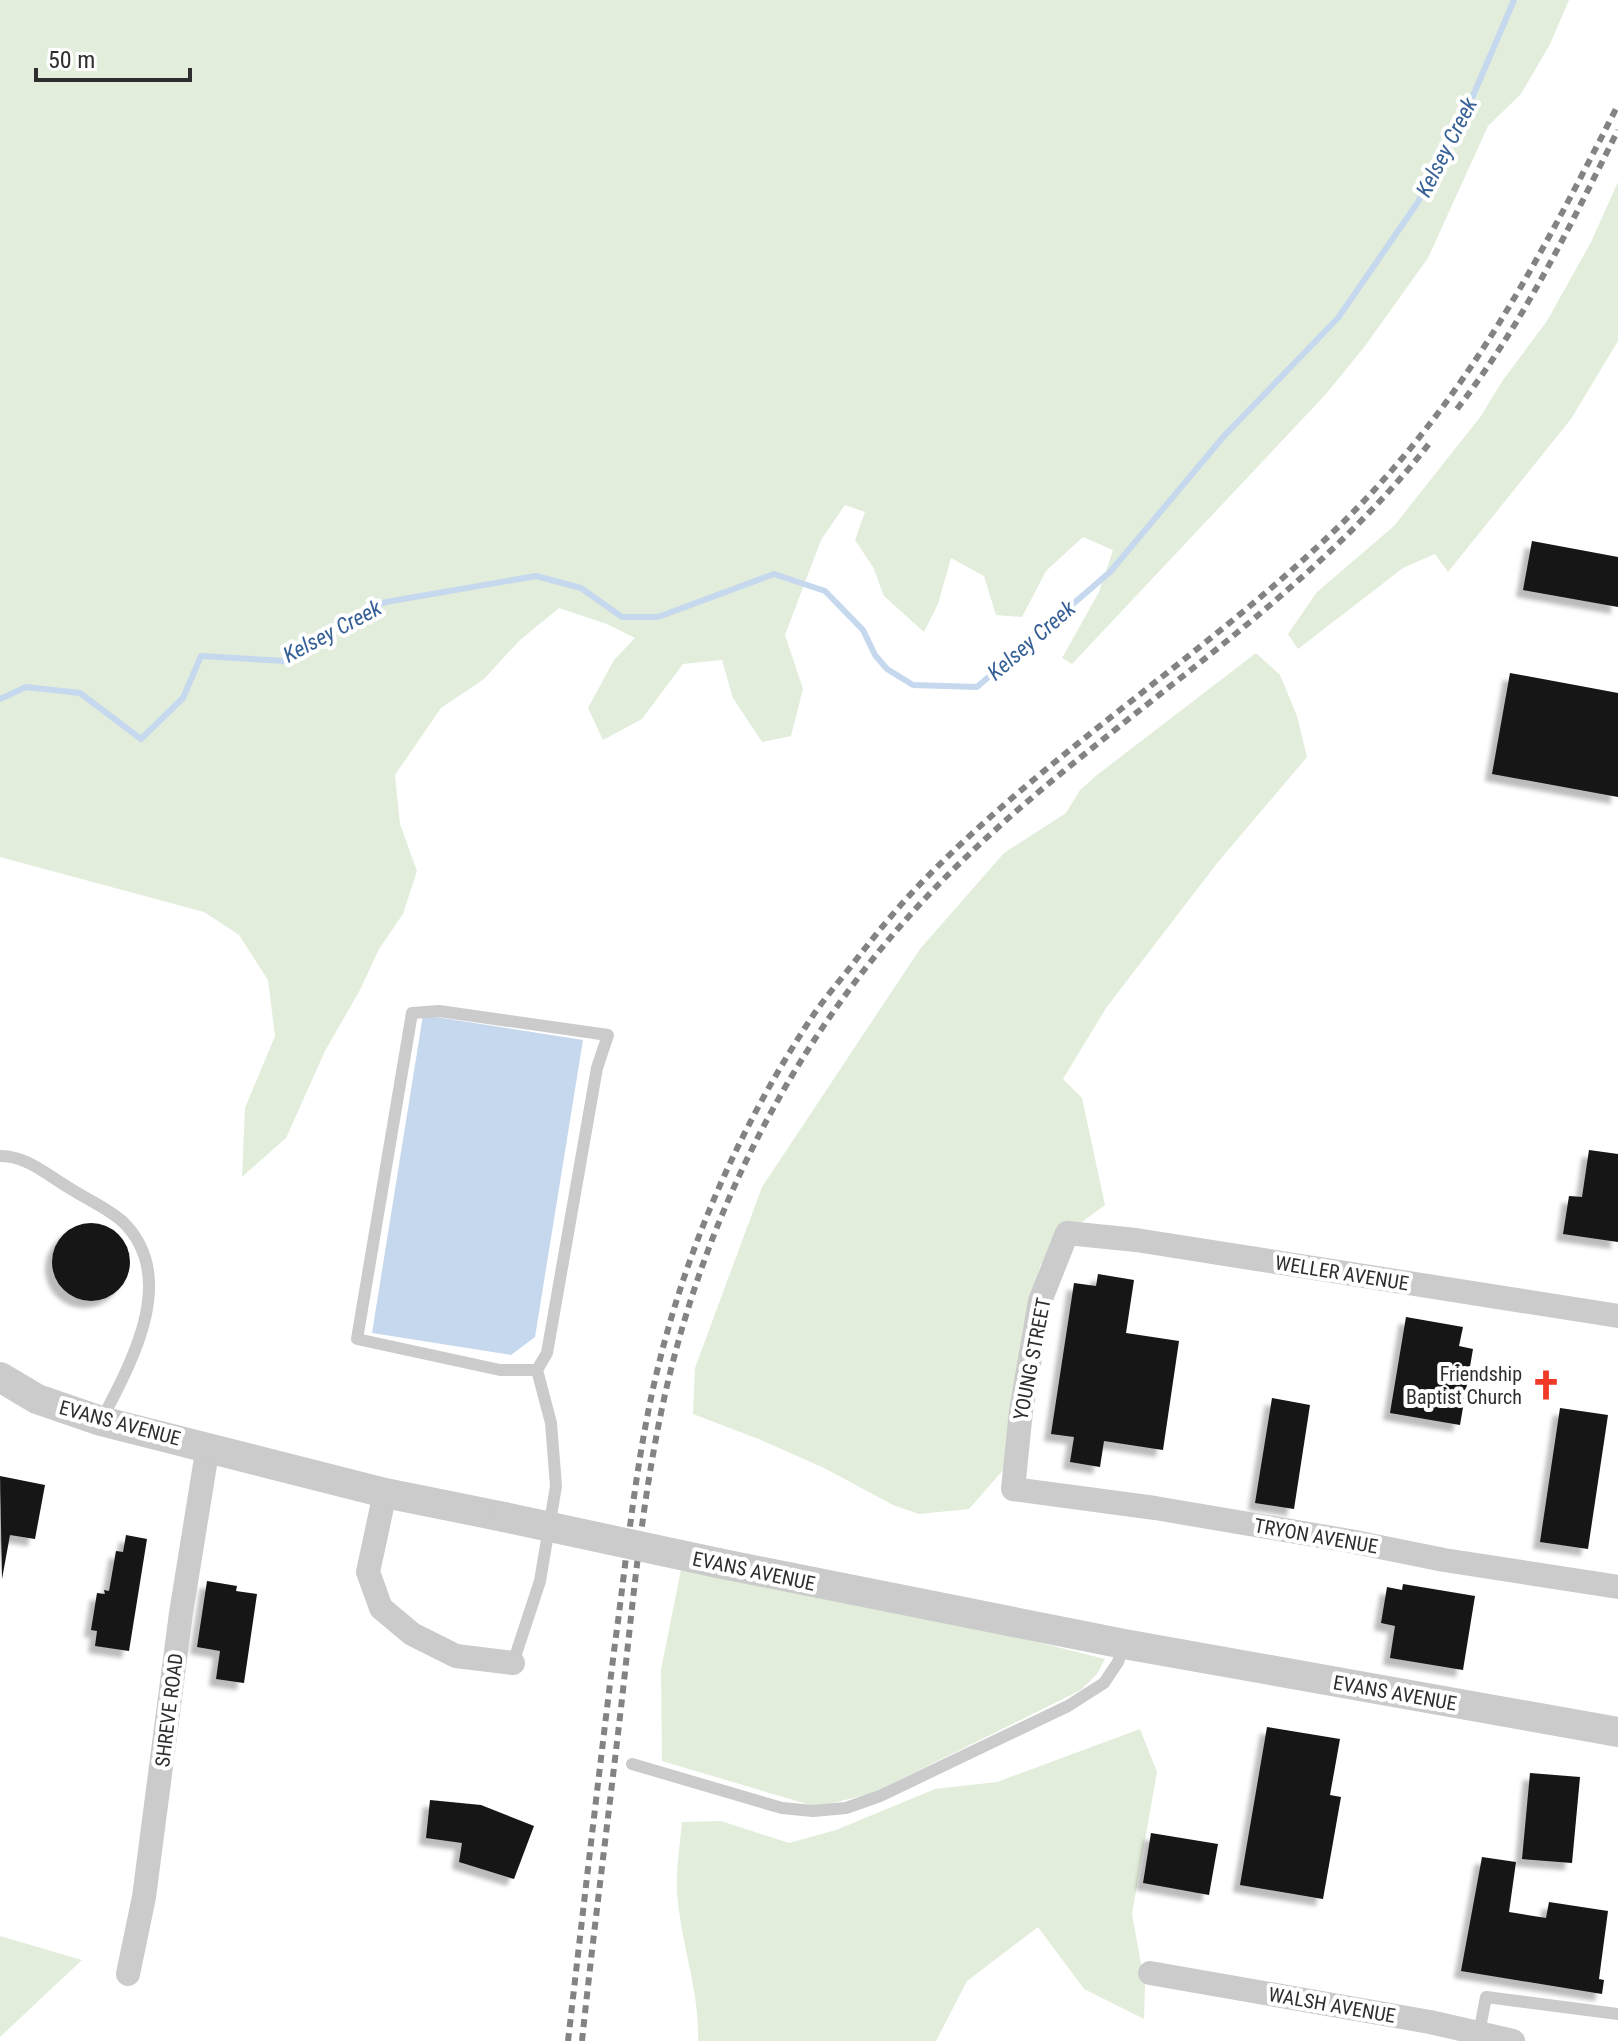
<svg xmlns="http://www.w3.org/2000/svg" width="1618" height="2041" font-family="'Roboto Condensed',sans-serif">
  <defs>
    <filter id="shadow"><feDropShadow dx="-7" dy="7" stdDeviation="2" flood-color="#0004"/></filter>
  </defs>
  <rect width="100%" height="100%" fill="#fff"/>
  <!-- green -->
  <path fill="#e2eddb" d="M0 0H1569L1550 44 1521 94 1488 126 1428 258 1365 346 1326 394 1072 664 1062 658 1099 592 1113 550 1083 537 1046 571 1022 617 996 615 984 576 951 558 938 604 924 632 884 596 873 567 855 540 865 512 845 505 821 540 785 635 803 689 791 736 762 742 733 698 722 660 683 664 642 719 603 740 588 708 614 660 635 638 607 624 559 608 520 640 484 679 441 708 395 775 400 824 417 871 403 914 379 949 360 990 325 1051 286 1138 242 1177 245 1108 275 1036 268 980 239 935 204 912 0 857Z
    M1618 182V341L1571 419 1448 572 1435 554 1403 568 1298 649 1288 634 1317 592 1394 526 1481 416 1503 380 1547 321 1591 242Z
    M1256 653 1280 675 1297 716 1307 757 1218 862 1106 1008 1063 1079 1082 1098 1105 1205 1067 1233 1040 1266 1020 1355 1012 1460 969 1509 919 1514 893 1505 824 1468 761 1440 693 1414 695 1368 762 1187 920 949 1004 853 1066 813 1080 790 1097 775Z
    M682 1565 1009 1635 1105 1659 1097 1674 1081 1690 873 1793 817 1807 662 1761 661 1670Z
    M1140 1729 1157 1772 1132 1914 1145 1986 1144 2019 1084 1989 1038 1927 967 1981 936 2041H698C700 1990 680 1942 677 1891 676 1869 680 1844 682 1822L721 1821 789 1843 836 1830 935 1789 997 1782Z
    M0 1936 82 1960 0 2037Z"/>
  <!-- water -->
  <path fill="#c6d8ee" d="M423 1015 583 1040 535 1337 511 1355 372 1333Z"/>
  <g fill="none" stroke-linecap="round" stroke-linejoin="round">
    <!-- stream -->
    <path stroke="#c6d8ee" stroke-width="6" d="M0 699 26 687 80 693 141 739 183 698 201 656 284 661 335 625 386 602 536 576 581 588 622 617H658L774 574 825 591 863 630 875 655 887 669 913 685 977 687 1110 572 1224 436 1338 318 1418 202 1466 112 1514 0"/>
  </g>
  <!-- building -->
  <path fill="#151515" filter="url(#shadow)" d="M1532 541 1618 557V607L1523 590Z
    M1510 673 1618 693V797L1492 774Z
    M1589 1150 1618 1154V1242L1563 1234 1569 1196 1582 1197Z
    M52 1262a39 39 0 1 1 78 0a39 39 0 1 1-78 0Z
    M1098 1274 1134 1280 1126 1333 1179 1341 1163 1450 1104 1441 1100 1467 1070 1462 1074 1437 1051 1434 1074 1283 1096 1286Z
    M1406 1317 1463 1327 1459 1346 1473 1349 1460 1425 1390 1413Z
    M1272 1398 1310 1405 1294 1509 1255 1503Z
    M1560 1408 1608 1415 1588 1549 1540 1542Z
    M0 1476 45 1485 35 1539 10 1535 2 1579Z
    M126 1535 147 1539 129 1651 95 1646 97 1631 91 1630 97 1593 105 1594 104 1590 109 1591 116 1551 123 1552Z
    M207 1581 237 1586 236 1591 257 1594 244 1683 216 1679 220 1651 197 1647Z
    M1403 1584 1475 1596 1463 1670 1390 1658 1395 1626 1381 1623 1387 1587 1402 1590Z
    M1267 1727 1340 1739 1330 1795 1341 1797 1323 1899 1240 1885Z
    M1530 1773 1580 1777 1572 1863 1522 1859Z
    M430 1800 481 1805 534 1826 514 1879 459 1862 462 1843 426 1838Z
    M1151 1833 1218 1844 1209 1895 1143 1883Z
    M1482 1857 1516 1862 1509 1912 1546 1918 1549 1902 1608 1911 1599 1979 1604 1980 1602 1994 1461 1971Z"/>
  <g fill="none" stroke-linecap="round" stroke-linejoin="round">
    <!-- service -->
    <path stroke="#cbcbcb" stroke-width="12" d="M0 1156C26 1155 50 1177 71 1189 88 1200 109 1209 123 1222 180 1278 130 1365 101 1421
      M513 1663 540 1581 556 1486 551 1423 537 1370H500L357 1339 412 1013 439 1011 608 1035 597 1068 547 1353 537 1370
      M632 1764 782 1808 813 1811 846 1808 880 1796 1068 1706 1104 1683 1118 1662 1124 1644
      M1479 2033 1486 1997 1618 2014"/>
    <!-- minor -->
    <path stroke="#cbcbcb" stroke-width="24" d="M1618 1316 1136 1240 1067 1233 1040 1301 1021 1411 1013 1489 1155 1508 1350 1541 1444 1560 1618 1587
      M385 1493 368 1572 381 1608 412 1634 456 1656 513 1663
      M1150 1973 1430 2022 1513 2041
      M128 1974 144 1897 181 1613 208 1446"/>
    <!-- tertiary -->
    <path stroke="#cbcbcb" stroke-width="30" d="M0 1377 37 1399 101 1421 385 1493 504 1517
      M718 1563 1124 1644 1618 1732"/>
    <!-- rail -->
    <path stroke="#838383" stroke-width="6" stroke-dasharray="8 6" stroke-linecap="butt" d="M1457 409C1523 324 1570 226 1618 130
      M568 2041C583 1911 598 1781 614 1651 624 1579 631 1506 644 1434 670 1286 728 1145 810 1020 823 1000 838 983 852 965 876 934 900 904 927 877 1051 751 1203 656 1331 534 1464 407 1536 265 1618 105
      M582 2041C594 1927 609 1813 622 1699 632 1610 640 1521 657 1433 698 1216 803 1014 963 860 1114 714 1302 608 1432 440"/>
    <!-- tertiary-bridge -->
    <path stroke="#cbcbcb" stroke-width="30" d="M504 1517 718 1563"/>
  </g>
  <!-- icons -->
  <defs>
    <g id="church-bare" transform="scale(2.4)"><path d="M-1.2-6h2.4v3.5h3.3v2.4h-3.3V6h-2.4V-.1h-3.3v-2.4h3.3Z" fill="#f03926" stroke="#fff" stroke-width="2.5" paint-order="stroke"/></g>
  </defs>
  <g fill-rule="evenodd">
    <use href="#church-bare" x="1546" y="1385"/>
  </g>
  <g text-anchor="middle" stroke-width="8" stroke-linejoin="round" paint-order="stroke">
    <!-- street labels -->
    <g font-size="20" fill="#2e2e2e" stroke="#fff">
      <text transform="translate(1342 1273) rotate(9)" y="7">WELLER AVENUE</text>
      <text transform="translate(1032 1359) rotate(-79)" y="7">YOUNG STREET</text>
      <text transform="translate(120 1423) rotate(15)" y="7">EVANS AVENUE</text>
      <text transform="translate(1316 1536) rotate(10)" y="7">TRYON AVENUE</text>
      <text transform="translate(754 1571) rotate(12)" y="7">EVANS AVENUE</text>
      <text transform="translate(1395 1693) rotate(10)" y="7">EVANS AVENUE</text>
      <text transform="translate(169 1710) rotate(-83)" y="7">SHREVE ROAD</text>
      <text transform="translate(1332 2005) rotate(10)" y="7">WALSH AVENUE</text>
    </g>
    <!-- poi labels -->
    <g font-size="20" fill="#2e2e2e" stroke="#fff" text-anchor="end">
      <text x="1522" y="1381">Friendship<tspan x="1522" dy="23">Baptist Church</tspan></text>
    </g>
    <!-- water labels -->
    <g font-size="22" font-style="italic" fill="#376196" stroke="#fff">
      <text transform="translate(1446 147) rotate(-63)" y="8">Kelsey Creek</text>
      <text transform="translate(332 631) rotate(-28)" y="8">Kelsey Creek</text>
      <text transform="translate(1031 640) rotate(-41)" y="8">Kelsey Creek</text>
    </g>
  </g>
  <!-- scale -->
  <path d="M36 68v12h154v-12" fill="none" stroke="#2e2e2e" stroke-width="4"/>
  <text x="48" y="68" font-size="24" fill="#2e2e2e" stroke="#ffffff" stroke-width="6" paint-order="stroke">50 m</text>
</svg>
